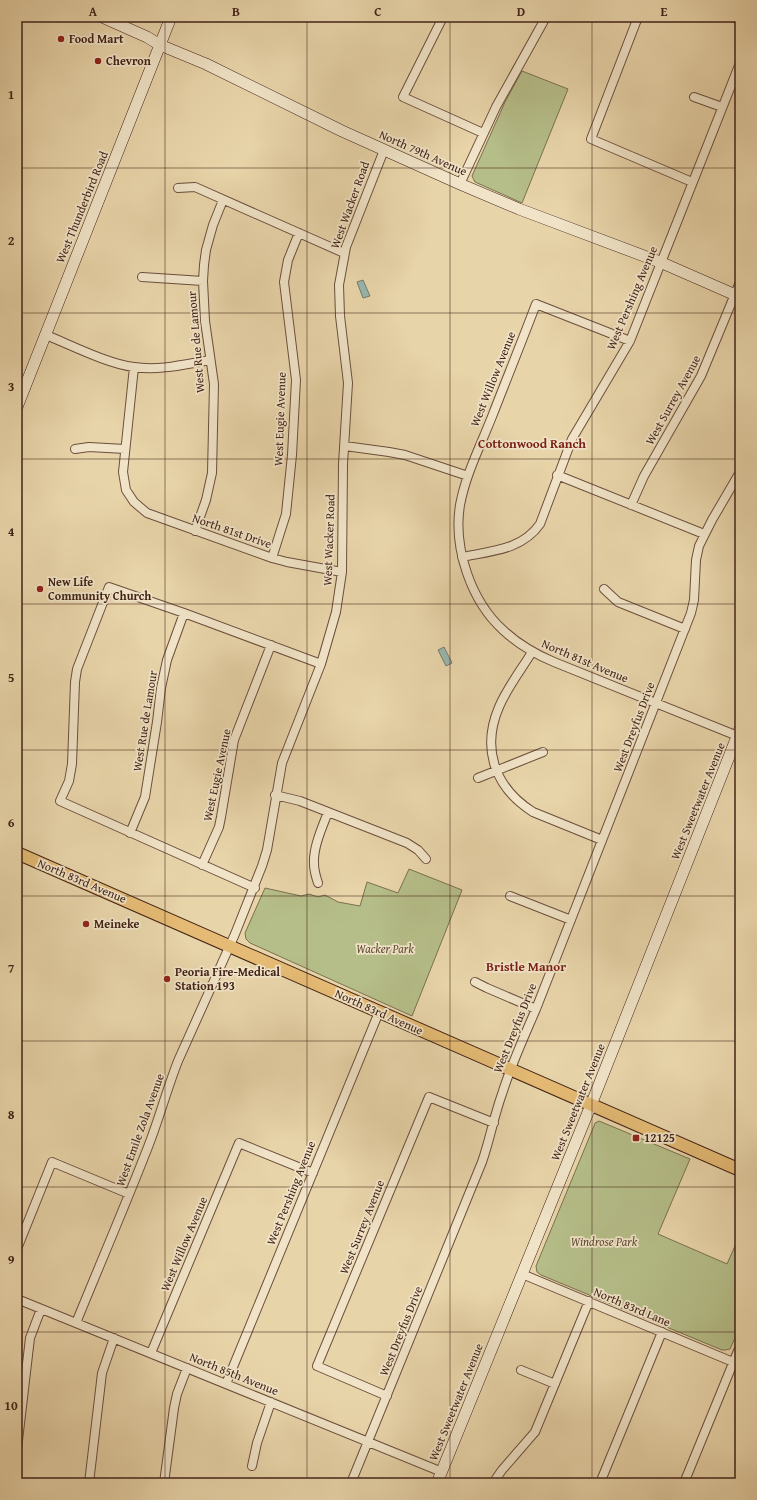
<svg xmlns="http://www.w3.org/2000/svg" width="757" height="1500" font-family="'Gentium Book Plus',serif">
  <rect width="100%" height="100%" fill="#e8d4a9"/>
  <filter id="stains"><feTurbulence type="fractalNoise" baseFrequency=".005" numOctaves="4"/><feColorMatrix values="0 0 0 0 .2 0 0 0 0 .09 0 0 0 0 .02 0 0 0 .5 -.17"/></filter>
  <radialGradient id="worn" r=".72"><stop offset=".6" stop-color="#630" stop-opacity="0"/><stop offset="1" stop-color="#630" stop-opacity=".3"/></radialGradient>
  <!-- green -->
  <path fill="#b5bd88" stroke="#7b7050" d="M522 71 568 89 522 203 475 182 472 176 505 102Z
    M409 869 462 890 412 1016 250 943 246 939 245 933 265 888 301 896 309 894 318 897 325 895 338 902 360 906 367 882 398 893Z
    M599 1121 690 1159 658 1234 727 1264 740 1235V1327L730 1349 725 1350H722L541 1275 537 1272 536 1266 594 1126 595 1123Z"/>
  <!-- water -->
  <path fill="#98b7af" stroke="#757b72" d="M363 280 370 296 363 298 357 282Z
    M444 647 452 663 446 666 438 650Z"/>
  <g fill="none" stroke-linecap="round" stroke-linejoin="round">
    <!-- street casing -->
    <g stroke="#6b4e3c" stroke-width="10">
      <path id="street" d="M443 17 403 97 483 133
        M638 17 591 139 692 182
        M732 17 740 20
        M694 97 722 107
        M460 184 496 107 546 17
        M178 188 195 187 344 253
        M142 277 203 281
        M46 335C71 345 108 364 134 367 159 371 186 364 210 360
        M630 341 536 304C522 341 507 378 493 414 481 445 466 473 460 505 453 548 471 601 503 630 518 644 535 654 554 662L740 737
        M134 367 123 472 126 490 134 502 147 513 272 558 287 562 342 572
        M345 446 389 452 405 455 468 476
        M75 449 89 447 125 449
        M557 475 704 534
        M631 505 644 476 701 376 740 282
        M195 531 206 500 212 473 214 384 205 321 203 281 204 265 206 250 213 225 223 200
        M462 557C491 551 522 550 540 524L572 439 630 341 740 63
        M272 558 286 514 292 455 296 380 284 282 288 260 299 233
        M604 589 618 602 685 629
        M532 652C521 670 507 688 499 707 481 749 495 788 533 812L602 840
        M478 778 543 752
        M275 795 300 801 407 843 418 850 426 859
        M130 833 145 797 157 722 161 688 167 660 184 613
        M202 865 219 827 221 817 234 740 271 645
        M318 883C316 877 314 871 314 864 313 847 322 828 328 812
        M255 888 60 801 69 781 72 764 75 682 77 669 109 587 184 613 321 664
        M510 896 571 920
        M475 982 487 988 536 1009
        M17 1249 52 1162 129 1194
        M522 1274 733 1362
        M17 1299 442 1472
        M76 1323C100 1264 125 1206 148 1147 159 1119 167 1089 178 1061L235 934 262 866 267 850 282 763 321 664 336 612 342 572 343 464 348 383 340 316 339 285 346 247 384 150
        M151 1353 239 1143 313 1173
        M521 1370 555 1384
        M226 1384 379 1012
        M387 1396 317 1366 429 1097 494 1123
        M17 1449 30 1338 41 1309
        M252 1466 257 1443 271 1402
        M89 1483 102 1373 114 1338
        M164 1483 174 1408 177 1394 187 1368
        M351 1483 482 1162C490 1139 494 1116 502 1094 511 1065 524 1037 536 1009L691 613 694 600 696 560 699 546 712 520 740 472
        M493 1483 502 1470 535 1432 589 1301
        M600 1483 662 1332
        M684 1483 740 1346"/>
    </g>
    <!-- secondary casing -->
    <g stroke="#412217" stroke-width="12">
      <path id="secondary" d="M102 17 147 37 160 45 206 64 342 131 460 184 519 209 660 262 740 297
        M17 407 171 17
        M437 1483 591 1105 740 729"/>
    </g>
    <!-- primary casing -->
    <g stroke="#412217" stroke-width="14">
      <path id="primary" d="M17 853 740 1170"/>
    </g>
    <!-- street -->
    <use href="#street" stroke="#f0e3c7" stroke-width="8"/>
    <!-- secondary -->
    <use href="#secondary" stroke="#f0e3c7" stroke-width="11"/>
    <!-- primary -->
    <use href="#primary" stroke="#e4ba74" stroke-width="12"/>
  </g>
  <!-- grid -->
  <path fill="none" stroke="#412217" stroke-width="1" stroke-opacity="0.55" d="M165 17V1483M307 17V1483M450 17V1483M592 17V1483M17 168H740M17 313H740M17 459H740M17 604H740M17 750H740M17 896H740M17 1041H740M17 1187H740M17 1332H740"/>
  <!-- markers -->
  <g fill="#8f2418" stroke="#f0e3c7" stroke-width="1.5">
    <circle cx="61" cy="39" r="4"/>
    <circle cx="98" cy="61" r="4"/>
    <circle cx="40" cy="589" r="4"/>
    <circle cx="86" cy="924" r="4"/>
    <circle cx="167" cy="979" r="4"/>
    <rect x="632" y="1134" width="8" height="8" rx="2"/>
  </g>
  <g text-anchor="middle" stroke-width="3.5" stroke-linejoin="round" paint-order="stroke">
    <!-- poi labels -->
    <g font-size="12" font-weight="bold" fill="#412217" stroke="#f0e3c7" text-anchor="start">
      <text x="69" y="43">Food Mart</text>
      <text x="106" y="65">Chevron</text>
      <text x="48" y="586">New Life<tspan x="48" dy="14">Community Church</tspan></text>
      <text x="94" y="928">Meineke</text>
      <text x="175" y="976">Peoria Fire-Medical<tspan x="175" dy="14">Station 193</tspan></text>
      <text x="644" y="1142">12125</text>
    </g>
    <!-- street labels -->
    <g font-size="12" fill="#412217" stroke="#f0e3c7">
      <text transform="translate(423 153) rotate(24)" y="4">North 79th Avenue</text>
      <text transform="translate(350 205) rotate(-70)" y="4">West Wacker Road</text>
      <text transform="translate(82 207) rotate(-68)" y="4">West Thunderbird Road</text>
      <text transform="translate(632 298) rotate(-67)" y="4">West Pershing Avenue</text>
      <text transform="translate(196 342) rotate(-95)" y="4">West Rue de Lamour</text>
      <text transform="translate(493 379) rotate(-68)" y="4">West Willow Avenue</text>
      <text transform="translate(673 400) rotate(-61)" y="4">West Surrey Avenue</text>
      <text transform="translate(280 419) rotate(-88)" y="4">West Eugie Avenue</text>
      <text transform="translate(232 531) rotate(19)" y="4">North 81st Drive</text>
      <text transform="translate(329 540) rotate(-88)" y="4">West Wacker Road</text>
      <text transform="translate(585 661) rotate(23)" y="4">North 81st Avenue</text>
      <text transform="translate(145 721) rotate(-81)" y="4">West Rue de Lamour</text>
      <text transform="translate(634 727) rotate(-69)" y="4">West Dreyfus Drive</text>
      <text transform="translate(217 775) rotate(-78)" y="4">West Eugie Avenue</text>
      <text transform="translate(698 801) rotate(-68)" y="4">West Sweetwater Avenue</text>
      <text transform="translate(82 881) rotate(23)" y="4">North 83rd Avenue</text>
      <text transform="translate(379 1012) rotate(24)" y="4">North 83rd Avenue</text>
      <text transform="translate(515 1028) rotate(-68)" y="4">West Dreyfus Drive</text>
      <text transform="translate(578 1102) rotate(-68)" y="4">West Sweetwater Avenue</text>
      <text transform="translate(140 1130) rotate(-70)" y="4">West Emile Zola Avenue</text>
      <text transform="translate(291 1193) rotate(-68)" y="4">West Pershing Avenue</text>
      <text transform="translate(362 1227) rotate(-68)" y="4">West Surrey Avenue</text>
      <text transform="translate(184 1244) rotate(-67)" y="4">West Willow Avenue</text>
      <text transform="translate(632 1307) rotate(23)" y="4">North 83rd Lane</text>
      <text transform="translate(401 1331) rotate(-68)" y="4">West Dreyfus Drive</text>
      <text transform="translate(234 1374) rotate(22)" y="4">North 85th Avenue</text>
      <text transform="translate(456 1402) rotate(-68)" y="4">West Sweetwater Avenue</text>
    </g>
    <!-- park labels -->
    <g font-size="12" font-style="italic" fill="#5e4933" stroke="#f0e3c7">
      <text x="385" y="953">Wacker Park</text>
      <text x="604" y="1246">Windrose Park</text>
    </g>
    <!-- neighbourhood labels -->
    <g font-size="13" font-weight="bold" fill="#7a1f14" stroke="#f0e3c7">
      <text x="532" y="448">Cottonwood Ranch</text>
      <text x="526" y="971">Bristle Manor</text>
    </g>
  </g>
  <!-- margin -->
  <rect width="757" height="1500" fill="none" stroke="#e8d4a9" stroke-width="44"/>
  <rect x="22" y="22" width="713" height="1456" fill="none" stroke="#412217" stroke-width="1.5"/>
  <g font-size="13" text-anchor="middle" font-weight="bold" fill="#412217">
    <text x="93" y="16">A</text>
    <text x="236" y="16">B</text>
    <text x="378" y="16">C</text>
    <text x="521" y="16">D</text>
    <text x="664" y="16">E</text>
    <text x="11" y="99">1</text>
    <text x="11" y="245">2</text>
    <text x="11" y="391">3</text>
    <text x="11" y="536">4</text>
    <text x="11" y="682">5</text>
    <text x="11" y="827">6</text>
    <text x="11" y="973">7</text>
    <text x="11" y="1119">8</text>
    <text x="11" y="1264">9</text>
    <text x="11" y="1410">10</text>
  </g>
  <rect width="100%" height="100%" filter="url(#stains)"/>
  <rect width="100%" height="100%" fill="url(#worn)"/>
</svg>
